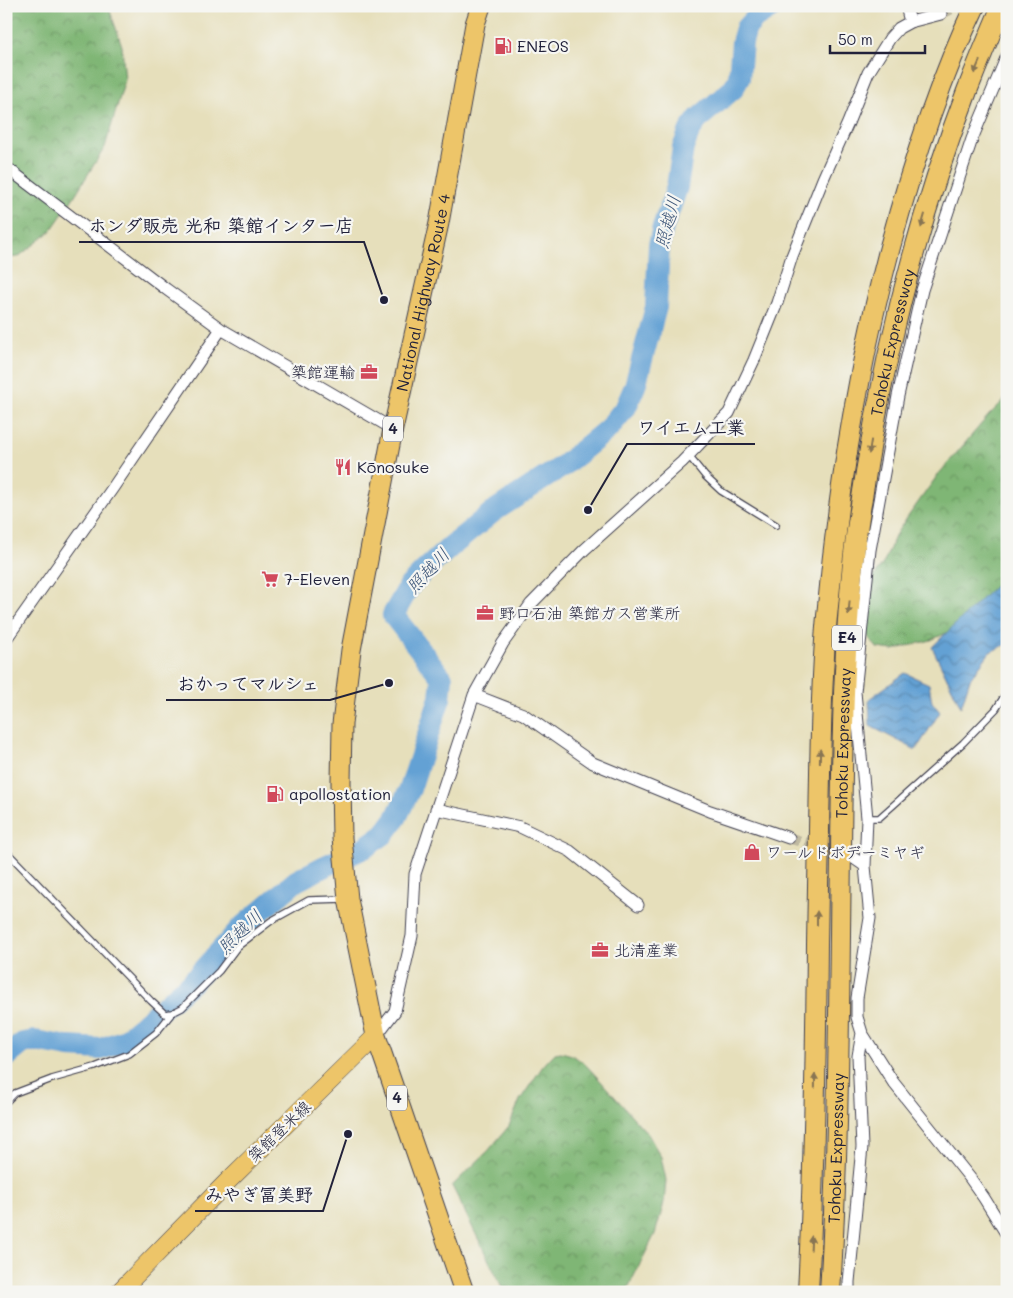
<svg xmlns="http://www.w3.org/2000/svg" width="1013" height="1298" font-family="Mali,'Klee One',sans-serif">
  <defs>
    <pattern id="forest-crowns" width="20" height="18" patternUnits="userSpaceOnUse" patternTransform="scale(1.25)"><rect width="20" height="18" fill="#7fb674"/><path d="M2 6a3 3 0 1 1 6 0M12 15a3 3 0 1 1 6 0" fill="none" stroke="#689460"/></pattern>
    <pattern id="water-waves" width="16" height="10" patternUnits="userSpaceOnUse" patternTransform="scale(1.25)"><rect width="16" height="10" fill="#63a1d4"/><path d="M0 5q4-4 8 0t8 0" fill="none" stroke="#5183ad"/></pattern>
  </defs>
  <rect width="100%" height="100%" fill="#f6f6f2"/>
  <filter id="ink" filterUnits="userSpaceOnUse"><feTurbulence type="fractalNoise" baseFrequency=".02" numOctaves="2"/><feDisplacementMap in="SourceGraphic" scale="10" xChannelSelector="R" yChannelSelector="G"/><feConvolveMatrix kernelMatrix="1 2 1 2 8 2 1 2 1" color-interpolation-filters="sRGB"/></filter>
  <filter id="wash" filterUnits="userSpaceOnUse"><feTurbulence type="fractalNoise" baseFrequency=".0096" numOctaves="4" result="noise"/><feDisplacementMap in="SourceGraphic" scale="20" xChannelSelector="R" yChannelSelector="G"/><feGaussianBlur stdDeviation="1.12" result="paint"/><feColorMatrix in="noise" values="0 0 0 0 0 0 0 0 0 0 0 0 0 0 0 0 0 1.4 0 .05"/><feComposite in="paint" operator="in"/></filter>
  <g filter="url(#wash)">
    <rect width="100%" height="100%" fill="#e6dfbb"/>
    <!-- forest -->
    <path fill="url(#forest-crowns)" stroke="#506c58" d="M6 6H107L110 11 122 46 125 80 105 147 72 200 50 232 18 257 6 258Z
      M1007 397V605L931 640 893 650 877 648 867 635 871 602 868 585 884 562 897 532 937 476 989 415Z
      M561 1052 572 1055 584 1063 598 1078 648 1134 661 1157 666 1180 664 1203 655 1234 626 1292H503L502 1287 452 1186 489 1150 509 1126 520 1100 543 1066 555 1053Z"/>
    <!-- water -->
    <path fill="url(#water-waves)" stroke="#426288" d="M1002 579 1007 592V644L990 652 970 679 961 707 932 647Z
      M905 673 929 684 932 702 940 712 916 750 870 726 869 699Z"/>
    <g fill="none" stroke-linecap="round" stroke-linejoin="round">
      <!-- river -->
      <path stroke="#63a1d4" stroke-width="22" d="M6 1057 23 1043 35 1041 69 1047 101 1049 125 1040 191 983 242 927 296 881 323 867 364 848 384 834 396 818 410 789 440 698 442 678 393 615 410 585 425 570 449 548 494 511 563 466 608 429 626 407 635 386 656 307 659 245 663 227 672 202 677 187 683 148 690 130 699 118 733 89 739 78 742 42 746 28 755 18 774 6"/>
    </g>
  </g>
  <g filter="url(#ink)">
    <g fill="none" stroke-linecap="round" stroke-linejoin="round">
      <!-- minor-tunnel -->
      <path stroke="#bfb9a1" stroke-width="11" stroke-dasharray="11 5.5" stroke-linecap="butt" d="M941 14 957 6
        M789 838 845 854"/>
      <!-- service casing -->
      <g stroke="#3f3e4e" stroke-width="8">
        <path id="service" d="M688 455 705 476 721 491 776 525
          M867 818H879L963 743 996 709 1007 692
          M6 851 151 1001 165 1014 172 1013 182 1008 219 971 237 947 271 921 309 900 344 899
          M6 1102 15 1093 52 1079 95 1067 129 1054 156 1033 172 1013"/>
      </g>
      <!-- minor casing -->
      <g stroke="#3f3e4e" stroke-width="13">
        <path id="minor" d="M906 6 910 22
          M1007 56 972 139 922 290 898 396 870 550 855 692 867 818 865 866 870 918 857 998V1017L862 1033 893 1082 970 1178 984 1198 1007 1235
          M6 167 166 289 221 329 393 429
          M6 639 112 489 221 329
          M474 695 523 714 593 763 710 811 789 838
          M436 809 520 827 570 851 638 905
          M849 855 865 866
          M376 1036 395 1011 412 936 415 874 474 695 503 643 531 604 584 550 682 462 729 413 754 360 777 303 792 256 823 179 848 123 868 73 890 38 899 28 910 22 941 14
          M849 1292V1282L862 1147 858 1056 862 1033"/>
      </g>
      <!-- primary casing -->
      <g stroke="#3f3e4e" stroke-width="19">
        <path id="primary" d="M119 1292 226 1183 376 1036"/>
      </g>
      <!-- trunk casing -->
      <g stroke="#3f3e4e" stroke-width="21">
        <g id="trunk">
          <path id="s1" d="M464 1292 376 1036 348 899 342 838 341 782 342 724 351 650 393 429 439 223 475 24 481 6"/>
        </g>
      </g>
      <!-- motorway casing -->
      <g stroke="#3f3e4e" stroke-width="22">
        <g id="motorway">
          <path d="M808 1292C814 1176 816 1060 817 944 818 887 819 830 820 773 821 721 822 668 827 616 838 491 858 368 890 247 912 165 938 83 975 6"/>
          <path id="s2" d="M830 1292C839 1145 839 998 841 852 842 746 843 641 856 537 859 515 863 493 866 472 887 342 920 214 967 91 978 63 990 34 1002 6"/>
        </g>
      </g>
      <!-- service -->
      <use href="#service" stroke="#fff" stroke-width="5.5"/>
      <!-- minor -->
      <use href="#minor" stroke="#fff" stroke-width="11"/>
      <!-- primary -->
      <use href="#primary" stroke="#edc569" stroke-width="18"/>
      <!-- trunk -->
      <use href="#trunk" stroke="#edc569" stroke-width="19"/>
      <!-- motorway -->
      <use href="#motorway" stroke="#edc569" stroke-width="20"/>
    </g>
    <!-- one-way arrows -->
    <defs><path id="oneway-solid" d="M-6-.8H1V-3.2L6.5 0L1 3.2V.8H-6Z" transform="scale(1.25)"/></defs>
    <g fill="#887452">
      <use href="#oneway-solid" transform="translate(977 67) rotate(113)"/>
      <use href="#oneway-solid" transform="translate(923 221) rotate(106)"/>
      <use href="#oneway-solid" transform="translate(870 447) rotate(99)"/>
      <use href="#oneway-solid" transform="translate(849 608) rotate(95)"/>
      <use href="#oneway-solid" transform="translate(820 756) rotate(-89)"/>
      <use href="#oneway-solid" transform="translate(817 918) rotate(-90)"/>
      <use href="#oneway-solid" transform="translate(815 1081) rotate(-89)"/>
      <use href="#oneway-solid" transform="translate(811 1243) rotate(-87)"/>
    </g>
  </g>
  <!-- icons -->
  <defs>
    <g id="fuel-bare" transform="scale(1.35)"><path d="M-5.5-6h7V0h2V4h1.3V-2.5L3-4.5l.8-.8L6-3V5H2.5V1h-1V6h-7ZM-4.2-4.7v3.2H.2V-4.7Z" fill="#d1495b" stroke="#f6f6f2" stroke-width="2.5" paint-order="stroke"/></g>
    <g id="office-bare" transform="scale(1.35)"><path d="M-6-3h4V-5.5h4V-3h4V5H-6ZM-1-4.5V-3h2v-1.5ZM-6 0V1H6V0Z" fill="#d1495b" stroke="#f6f6f2" stroke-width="2.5" paint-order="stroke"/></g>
    <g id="restaurant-bare" transform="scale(1.35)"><path d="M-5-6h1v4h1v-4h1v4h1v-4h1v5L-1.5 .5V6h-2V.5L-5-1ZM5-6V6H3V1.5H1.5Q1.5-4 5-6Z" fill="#d1495b" stroke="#f6f6f2" stroke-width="2.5" paint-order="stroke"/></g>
    <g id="supermarket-bare" transform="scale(1.35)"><path d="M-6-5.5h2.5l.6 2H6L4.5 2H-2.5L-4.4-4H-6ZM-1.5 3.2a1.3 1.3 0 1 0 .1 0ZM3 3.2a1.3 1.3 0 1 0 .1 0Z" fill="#d1495b" stroke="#f6f6f2" stroke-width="2.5" paint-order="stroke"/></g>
    <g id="shop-bare" transform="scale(1.35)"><path d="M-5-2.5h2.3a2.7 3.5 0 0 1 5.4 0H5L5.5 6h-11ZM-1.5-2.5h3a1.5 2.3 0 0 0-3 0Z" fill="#d1495b" stroke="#f6f6f2" stroke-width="2.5" paint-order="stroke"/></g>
  </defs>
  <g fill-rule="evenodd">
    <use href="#fuel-bare" x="503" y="46"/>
    <use href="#office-bare" x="369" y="372"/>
    <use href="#restaurant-bare" x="343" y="467"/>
    <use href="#supermarket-bare" x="270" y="579"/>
    <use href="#office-bare" x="485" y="613"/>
    <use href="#fuel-bare" x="275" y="794"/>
    <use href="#shop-bare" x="752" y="852"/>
    <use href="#office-bare" x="600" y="950"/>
  </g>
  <g text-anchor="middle" stroke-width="4.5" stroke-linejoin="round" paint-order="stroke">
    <!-- shield labels -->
    <g fill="#f6f6f2" stroke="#626272" stroke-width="1">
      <rect x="383" y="416.5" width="20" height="25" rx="4"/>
      <rect x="832" y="625.5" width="30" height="25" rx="4"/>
      <rect x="387" y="1085.5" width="20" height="25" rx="4"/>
    </g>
    <g font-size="15" font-weight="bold" fill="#22223b">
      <text x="393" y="434">4</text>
      <text x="847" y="643">E4</text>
      <text x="397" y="1103">4</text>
    </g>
    <!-- poi labels -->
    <g font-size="16" fill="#22223b" stroke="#f6f6f2" text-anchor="start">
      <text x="517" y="52">ENEOS</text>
      <text x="355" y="378" text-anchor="end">築館運輸</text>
      <text x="357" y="473">Kōnosuke</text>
      <text x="284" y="585">7-Eleven</text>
      <text x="499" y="619">野口石油 築館ガス営業所</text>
      <text x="289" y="800">apollostation</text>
      <text x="766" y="858">ワールドボデーミヤギ</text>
      <text x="614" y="956">北清産業</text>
    </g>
    <!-- street labels -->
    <g font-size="16" fill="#22223b" stroke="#f6f6f2">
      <text dy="6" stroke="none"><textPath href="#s1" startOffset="1025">National Highway Route 4</textPath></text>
      <text dy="6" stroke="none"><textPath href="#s2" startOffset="954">Tohoku Expressway</textPath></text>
      <text dy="6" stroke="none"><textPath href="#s2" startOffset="549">Tohoku Expressway</textPath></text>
      <text transform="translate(279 1131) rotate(-44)" y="6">築館登米線</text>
      <text dy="6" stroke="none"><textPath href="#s2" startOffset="144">Tohoku Expressway</textPath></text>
    </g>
    <!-- water labels -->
    <g font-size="18" font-style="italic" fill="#3c5578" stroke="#f6f6f2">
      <text transform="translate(668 222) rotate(-75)" y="6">照越川</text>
      <text transform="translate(428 571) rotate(-47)" y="6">照越川</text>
      <text transform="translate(240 932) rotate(-44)" y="6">照越川</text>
    </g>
  </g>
  <!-- callouts -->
  <path fill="none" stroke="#22223b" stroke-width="2" d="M384 300L364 242H79M588 510L627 444H755M389 683L330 700H166M348 1134L323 1211H195"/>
  <g fill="#22223b" stroke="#f6f6f2" stroke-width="2">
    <circle cx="384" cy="300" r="5"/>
    <circle cx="588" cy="510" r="5"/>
    <circle cx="389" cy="683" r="5"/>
    <circle cx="348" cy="1134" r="5"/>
  </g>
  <g font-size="18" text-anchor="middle" font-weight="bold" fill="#22223b" stroke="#f6f6f2" stroke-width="4.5" stroke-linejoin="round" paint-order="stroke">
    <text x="221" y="232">ホンダ販売 光和 築館インター店</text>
    <text x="691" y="434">ワイエム工業</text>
    <text x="248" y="690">おかってマルシェ</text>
    <text x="259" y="1201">みやぎ冨美野</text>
  </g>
  <!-- margin -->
  <rect width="1013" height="1298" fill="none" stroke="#f6f6f2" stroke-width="25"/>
  <!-- scale -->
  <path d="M830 45v8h95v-8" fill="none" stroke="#22223b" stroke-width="2.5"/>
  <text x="838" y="45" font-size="15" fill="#22223b" stroke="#f6f6f2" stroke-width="4" paint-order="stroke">50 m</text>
</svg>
